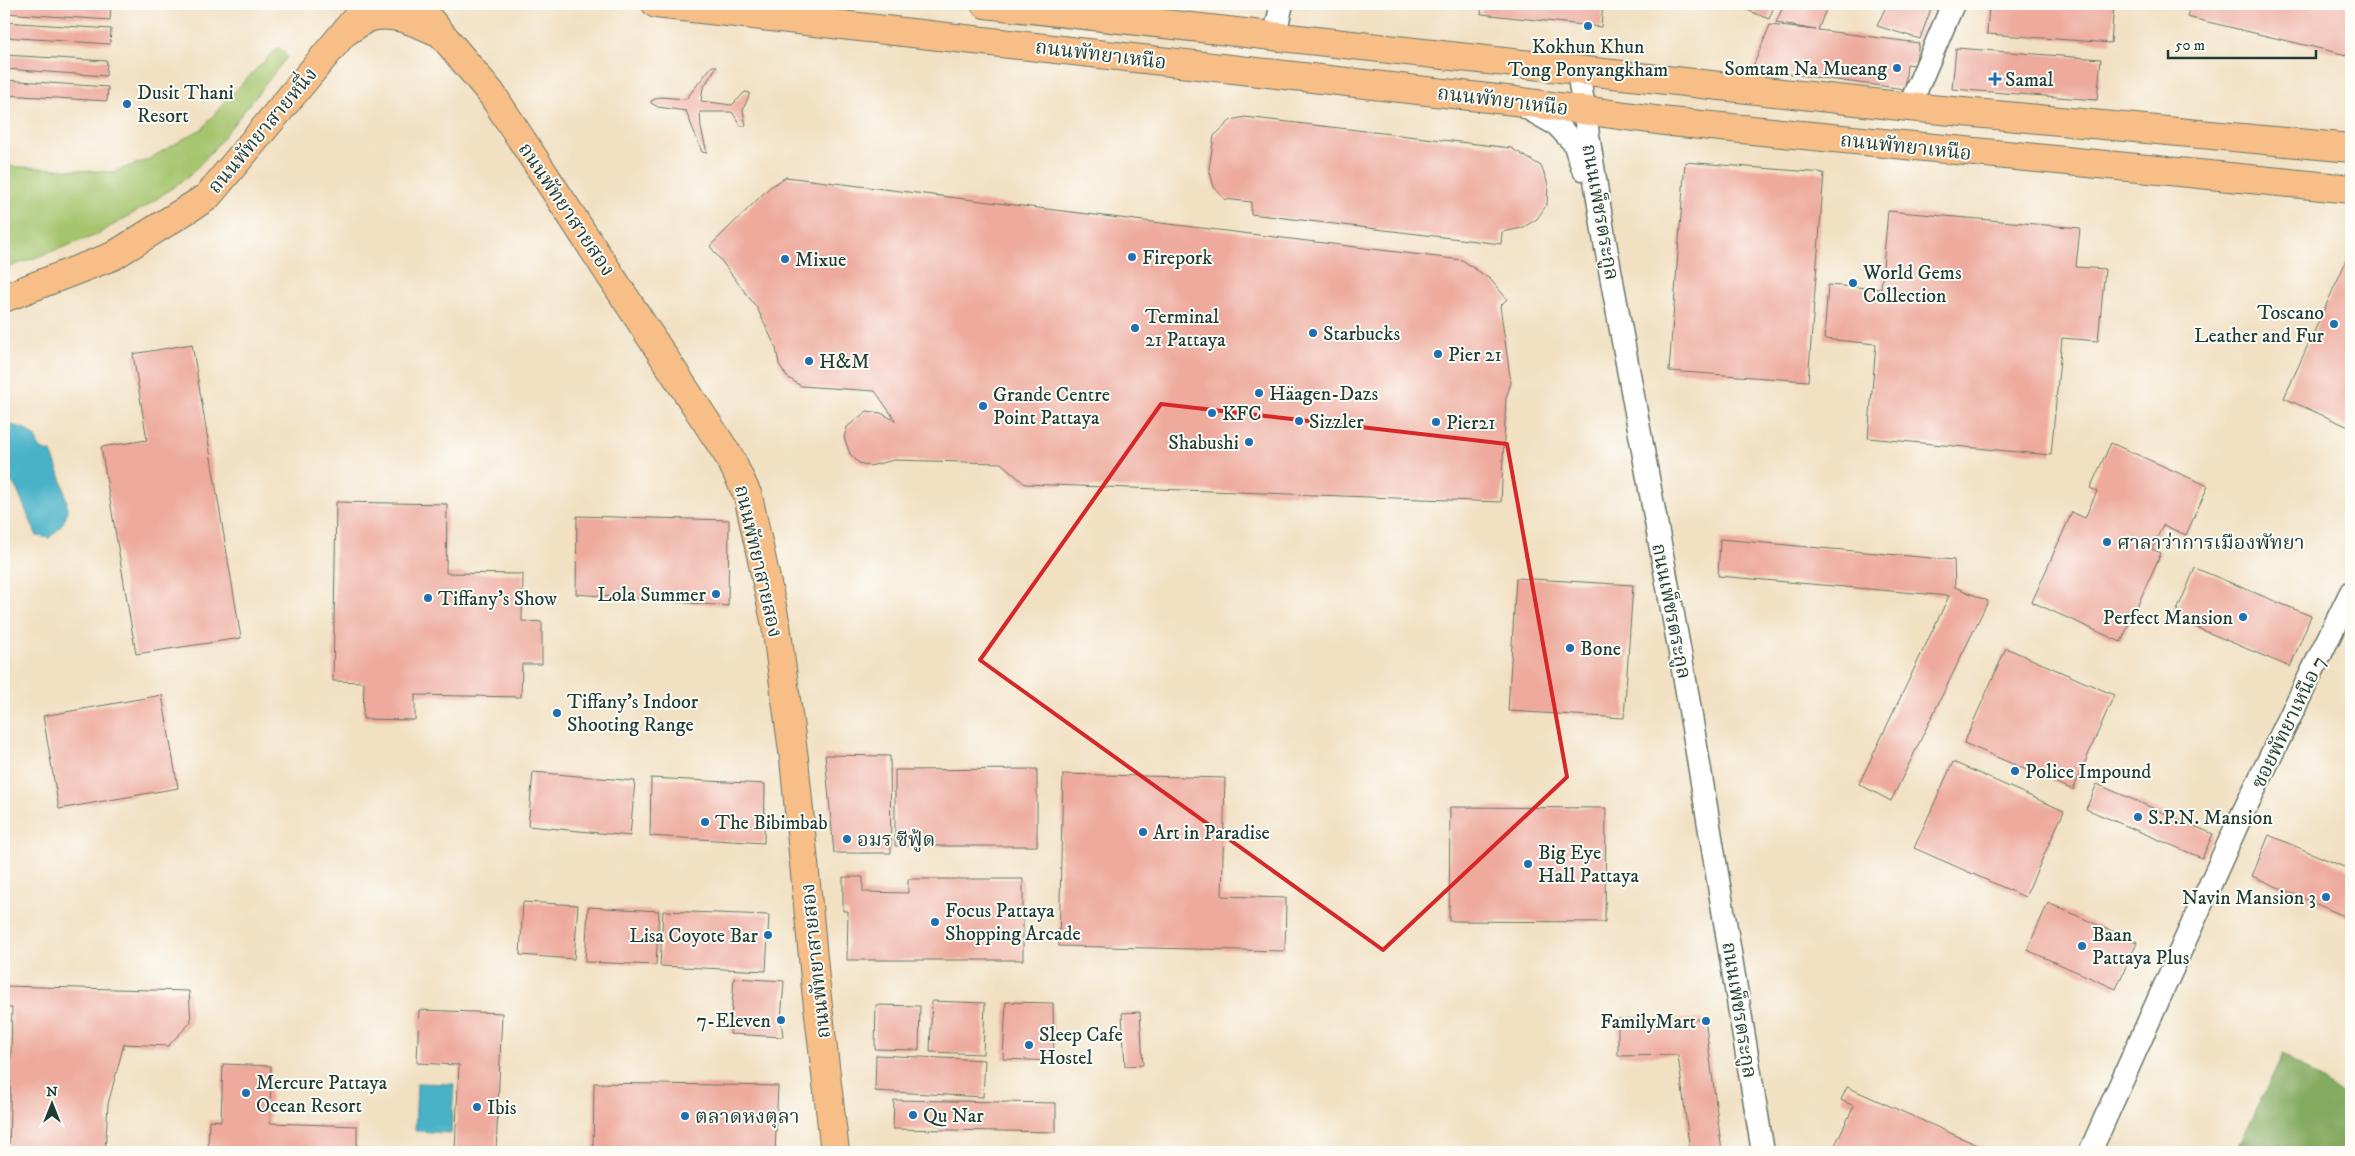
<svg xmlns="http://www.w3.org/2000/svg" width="2355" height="1156" font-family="'IM FELL DW Pica','Noto Serif Thai',serif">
  <rect width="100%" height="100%" fill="#fdfcf7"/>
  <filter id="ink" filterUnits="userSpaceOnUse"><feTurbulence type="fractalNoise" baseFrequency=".02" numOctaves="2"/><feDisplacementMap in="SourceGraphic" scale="10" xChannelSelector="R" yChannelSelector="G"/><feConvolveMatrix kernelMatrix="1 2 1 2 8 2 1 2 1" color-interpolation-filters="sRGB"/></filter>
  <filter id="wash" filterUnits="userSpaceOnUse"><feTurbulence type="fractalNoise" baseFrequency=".0096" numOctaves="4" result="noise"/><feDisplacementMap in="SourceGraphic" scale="20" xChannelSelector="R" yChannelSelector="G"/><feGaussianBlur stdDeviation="1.12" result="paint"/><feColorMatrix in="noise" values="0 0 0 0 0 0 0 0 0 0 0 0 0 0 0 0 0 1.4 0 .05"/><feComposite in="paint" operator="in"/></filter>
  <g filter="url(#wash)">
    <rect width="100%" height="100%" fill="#f1e0c2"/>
    <!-- green -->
    <path fill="#a5c56d" stroke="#628150" d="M278 47 287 57 213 150 189 176 148 205 94 236 4 269V166L113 172 147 160 203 128 226 100Z"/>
    <!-- forest -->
    <path fill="#84aa60" stroke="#52744a" d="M2283 1054 2351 1101V1152H2235Z"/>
    <!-- water -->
    <path fill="#48b2c7" stroke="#34787e" d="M12 425 25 429 36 437C38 448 40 450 51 452 57 467 71 501 66 516 63 525 56 532 49 538L37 536 17 490 4 470V427Z
      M417 1083 454 1084 451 1133 415 1131Z"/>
    <g id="blocks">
      <!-- building -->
      <path fill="#eeaa9d" d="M4 4 111 5 110 20 4 13Z
        M1482 4H1603L1601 27 1481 14Z
        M1738 4H1775L1769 19 1737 6Z
        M1784 4H1828L1818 30 1919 43 1915 65 1907 64 1905 89 1752 69 1770 25 1816 30 1776 23Z
        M1887 4H1925L1932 6 1920 39 1877 26Z
        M1989 4H2114L2111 43 1987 34Z
        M2190 4H2351V56L2187 17Z
        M4 22 111 29 110 44 4 37Z
        M1956 48 2101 59 2097 100 1952 89Z
        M4 55 107 61 106 76 4 69Z
        M712 66H717L703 88 701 101 732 105 745 92 750 93 743 110 746 126H741L732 112H700L701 128 707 153 702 152 686 111 658 107 651 103V101L660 97 686 99Z
        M4 80 108 87 107 101 4 95Z
        M1245 117 1511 148 1541 166 1548 184 1547 204 1537 219 1522 228 1502 232 1501 244 1251 214V202L1224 199 1214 187 1209 169 1214 136 1231 120Z
        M1685 162 1824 173 1808 381 1669 371Z
        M786 177 1462 260 1490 279 1507 299 1500 306 1511 383 1506 398 1501 502 1025 484 1001 463 894 460 870 466 859 463 850 454 844 437 847 427 867 411 881 413 896 421 875 391 801 386 787 377 779 364 776 348 757 308 710 246 770 187Z
        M1888 211 2080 228 2076 267 2105 269 2098 341 2062 338 2051 455 1868 438 1876 344 1824 339 1828 285 1881 289Z
        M2351 250V428L2284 398Z
        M192 344 241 638 136 654 101 447 147 440 133 354Z
        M2111 443 2208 486 2186 535 2163 525 2152 549 2161 553 2121 642 2032 602 2072 512 2085 518 2097 491 2090 488Z
        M336 502 447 504 446 573 523 574 522 621 542 622V664H522L521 697 415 695V720L363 719 364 682 333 681Z
        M577 516 729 520 728 606 576 594Z
        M1720 539 1954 560 1955 587 1988 601 1891 801 1859 784 1949 596 1718 576Z
        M2195 568 2311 616 2290 667 2174 618Z
        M1516 578 1633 585 1624 718 1508 711Z
        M2006 648 2114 695 2073 790 1964 743Z
        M162 695 178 788 59 809 43 716Z
        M825 755 890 756 891 853H834Z
        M1953 762 2064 811 2025 897 1914 848Z
        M1037 769V846H895V770Z
        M533 772 635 781 630 836 528 826Z
        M1063 774 1225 778 1222 896 1286 898 1285 951 1059 946Z
        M651 778 765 784 764 843 650 836Z
        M2097 784 2213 834 2202 858 2086 809Z
        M1450 807 1606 808 1605 922 1449 921Z
        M2269 835 2351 870V919L2252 876Z
        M843 877H863V892L908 893V879H1023V960H847L848 911H843Z
        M523 902 578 905 574 959 520 955Z
        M2048 903 2137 942 2116 989 2027 950Z
        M588 907 659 911 656 965 585 962Z
        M663 911 769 915 766 971 660 966Z
        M734 978 784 981 781 1020 783 1037 730 1034Z
        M4 986 189 991 191 1022 168 1046 124 1044 108 1104 105 1152H9L12 1008H4Z
        M932 1001 985 1003 983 1054 930 1052Z
        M1006 1002 1053 1003 1054 1061 1003 1059Z
        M876 1005 920 1006 919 1050 875 1049Z
        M419 1010 502 1013 496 1152H415L416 1148 455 1150 459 1065 417 1063Z
        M1140 1012 1143 1065 1125 1066 1122 1013Z
        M1618 1019H1705L1722 1152H1690L1678 1055 1618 1056Z
        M876 1055 985 1060 983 1097 875 1091Z
        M223 1064 271 1066 270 1123 357 1126V1152H208L209 1120 221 1121Z
        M594 1083 778 1086 775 1152H593Z
        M1847 1087 1993 1152H1840L1833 1149 1854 1106 1841 1100Z
        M894 1100 1056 1103V1132L893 1129Z"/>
    </g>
  </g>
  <g filter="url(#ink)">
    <use href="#blocks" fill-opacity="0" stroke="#687666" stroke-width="1"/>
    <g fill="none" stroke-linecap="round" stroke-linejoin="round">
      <!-- minor casing -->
      <g stroke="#687666" stroke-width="25">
        <path id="minor" d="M1274 37 1282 4
          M1578 71 1604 237 1686 686 1763 1152
          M1520 104 1557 125 1574 143 1583 169
          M1909 107 1953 4
          M2090 1152 2236 827 2351 592"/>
      </g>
      <!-- major casing -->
      <g stroke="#687666" stroke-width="30">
        <path id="major" d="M656 4 1515 101 1671 122 2351 189
          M985 4 1909 107 2351 148
          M418 6 491 93 730 458 748 496 776 625 794 759 816 989 835 1152
          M347 31C354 27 361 21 368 18 392 10 417 23 438 32
          M4 298 113 256 207 197 368 4"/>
      </g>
      <!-- minor -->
      <use href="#minor" stroke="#fff" stroke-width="22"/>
      <!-- major -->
      <use href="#major" stroke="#f7be88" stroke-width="28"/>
    </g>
  </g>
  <!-- marked area -->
  <path fill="none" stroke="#d62828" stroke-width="4" stroke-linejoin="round" d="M1161 404 1507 444 1567 777 1383 950 980 660Z"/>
  <!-- markers -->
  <g fill="#1f6fb2" stroke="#fdfcf7" stroke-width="2">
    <circle cx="1588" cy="26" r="5"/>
    <circle cx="1897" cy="68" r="5"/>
    <path d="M1992.5 71.5h5v5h5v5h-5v5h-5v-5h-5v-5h5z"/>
    <circle cx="127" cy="104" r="5"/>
    <circle cx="1132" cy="257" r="5"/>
    <circle cx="785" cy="259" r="5"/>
    <circle cx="1853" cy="283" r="5"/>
    <circle cx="2334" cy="324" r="5"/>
    <circle cx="1135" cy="328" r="5"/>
    <circle cx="1313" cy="333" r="5"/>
    <circle cx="1438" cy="354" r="5"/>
    <circle cx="809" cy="361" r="5"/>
    <circle cx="1259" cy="393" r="5"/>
    <circle cx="983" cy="406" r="5"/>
    <circle cx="1212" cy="413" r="5"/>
    <circle cx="1299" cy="421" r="5"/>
    <circle cx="1436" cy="422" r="5"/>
    <circle cx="1249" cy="442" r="5"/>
    <circle cx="2107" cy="542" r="5"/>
    <circle cx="716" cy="594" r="5"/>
    <circle cx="428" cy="598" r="5"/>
    <circle cx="2243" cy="617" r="5"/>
    <circle cx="1570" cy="648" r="5"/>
    <circle cx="557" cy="713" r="5"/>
    <circle cx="2015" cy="771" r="5"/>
    <circle cx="2138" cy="817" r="5"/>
    <circle cx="705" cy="822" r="5"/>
    <circle cx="1143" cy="832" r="5"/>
    <circle cx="847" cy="839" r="5"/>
    <circle cx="1528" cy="864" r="5"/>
    <circle cx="2326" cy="897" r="5"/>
    <circle cx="935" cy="922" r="5"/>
    <circle cx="768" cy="935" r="5"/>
    <circle cx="2082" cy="946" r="5"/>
    <circle cx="781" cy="1020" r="5"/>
    <circle cx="1706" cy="1021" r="5"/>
    <circle cx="1029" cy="1045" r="5"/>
    <circle cx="246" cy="1093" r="5"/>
    <circle cx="477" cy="1107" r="5"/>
    <circle cx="913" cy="1115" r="5"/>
    <circle cx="685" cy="1116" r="5"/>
  </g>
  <g text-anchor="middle" stroke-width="4" stroke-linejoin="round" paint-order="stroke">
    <!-- poi labels -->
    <g font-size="20" fill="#1f3d34" stroke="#fdfcf7" text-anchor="start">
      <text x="1588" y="53" text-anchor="middle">Kokhun Khun<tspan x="1588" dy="23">Tong Ponyangkham</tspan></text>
      <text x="1887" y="75" text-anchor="end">Somtam Na Mueang</text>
      <text x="2005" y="86">Samal</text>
      <text x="137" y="99">Dusit Thani<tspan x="137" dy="23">Resort</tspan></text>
      <text x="1142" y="264">Firepork</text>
      <text x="795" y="266">Mixue</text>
      <text x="1863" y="279">World Gems<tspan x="1863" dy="23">Collection</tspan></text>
      <text x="2324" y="319" text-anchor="end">Toscano<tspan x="2324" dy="23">Leather and Fur</tspan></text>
      <text x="1145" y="323">Terminal<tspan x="1145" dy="23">21 Pattaya</tspan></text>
      <text x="1323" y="340">Starbucks</text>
      <text x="1448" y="361">Pier 21</text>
      <text x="819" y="368">H&amp;M</text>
      <text x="1269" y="400">Häagen-Dazs</text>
      <text x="993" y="401">Grande Centre<tspan x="993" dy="23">Point Pattaya</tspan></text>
      <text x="1222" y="420">KFC</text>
      <text x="1309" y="428">Sizzler</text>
      <text x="1446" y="429">Pier21</text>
      <text x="1239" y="449" text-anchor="end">Shabushi</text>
      <text x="2117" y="549">ศาลาว่าการเมืองพัทยา</text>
      <text x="706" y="601" text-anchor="end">Lola Summer</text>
      <text x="438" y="605">Tiffany's Show</text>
      <text x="2233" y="624" text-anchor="end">Perfect Mansion</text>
      <text x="1580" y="655">Bone</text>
      <text x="567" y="708">Tiffany's Indoor<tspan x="567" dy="23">Shooting Range</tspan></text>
      <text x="2025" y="778">Police Impound</text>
      <text x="2148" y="824">S.P.N. Mansion</text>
      <text x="715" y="829">The Bibimbab</text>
      <text x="1153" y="839">Art in Paradise</text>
      <text x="857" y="846">อมร ซีฟู้ด</text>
      <text x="1538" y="859">Big Eye<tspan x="1538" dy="23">Hall Pattaya</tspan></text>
      <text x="2316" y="904" text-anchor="end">Navin Mansion 3</text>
      <text x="945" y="917">Focus Pattaya<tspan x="945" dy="23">Shopping Arcade</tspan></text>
      <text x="2092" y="941">Baan<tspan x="2092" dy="23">Pattaya Plus</tspan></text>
      <text x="758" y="942" text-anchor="end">Lisa Coyote Bar</text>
      <text x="771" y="1027" text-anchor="end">7-Eleven</text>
      <text x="1696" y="1028" text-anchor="end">FamilyMart</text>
      <text x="1039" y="1041">Sleep Cafe<tspan x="1039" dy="23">Hostel</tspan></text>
      <text x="256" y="1089">Mercure Pattaya<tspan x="256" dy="23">Ocean Resort</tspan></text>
      <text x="487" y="1114">Ibis</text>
      <text x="923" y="1122">Qu Nar</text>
      <text x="695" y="1123">ตลาดหงตุลา</text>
    </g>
    <!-- street labels -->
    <g font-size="20" fill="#1f3d34" stroke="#fdfcf7">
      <text transform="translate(1101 54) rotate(7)" y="7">ถนนพัทยาเหนือ</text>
      <text transform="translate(1503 100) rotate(7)" y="7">ถนนพัทยาเหนือ</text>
      <text transform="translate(262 130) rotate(-50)" y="7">ถนนพัทยาสายหนึ่ง</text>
      <text transform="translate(1906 146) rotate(6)" y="7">ถนนพัทยาเหนือ</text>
      <text transform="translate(567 209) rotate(56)" y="7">ถนนพัทยาสายสอง</text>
      <text transform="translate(1601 212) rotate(80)" y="7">ถนนเพ็ชรตระกูล</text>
      <text transform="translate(759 561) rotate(77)" y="7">ถนนพัทยาสายสอง</text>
      <text transform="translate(1672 611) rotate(79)" y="7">ถนนเพ็ชรตระกูล</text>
      <text transform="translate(2288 722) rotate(-64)" y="7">ซอยพัทยาเหนือ 7</text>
      <text transform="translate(815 961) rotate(-96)" y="7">ถนนพัทยาสายสอง</text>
      <text transform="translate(1740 1010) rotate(81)" y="7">ถนนเพ็ชรตระกูล</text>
    </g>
  </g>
  <!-- margin -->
  <rect width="2355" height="1156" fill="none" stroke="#fdfcf7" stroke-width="20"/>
  <!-- north arrow -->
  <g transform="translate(52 1104)" stroke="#fdfcf7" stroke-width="4" paint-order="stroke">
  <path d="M0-4L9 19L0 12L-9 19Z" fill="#1f3d34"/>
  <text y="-8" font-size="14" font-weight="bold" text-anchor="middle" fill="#1f3d34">N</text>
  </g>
  <!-- scale -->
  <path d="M2168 50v8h148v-8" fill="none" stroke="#1f3d34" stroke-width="2.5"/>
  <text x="2175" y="50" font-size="15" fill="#1f3d34" stroke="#fdfcf7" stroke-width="4" paint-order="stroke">50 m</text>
</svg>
